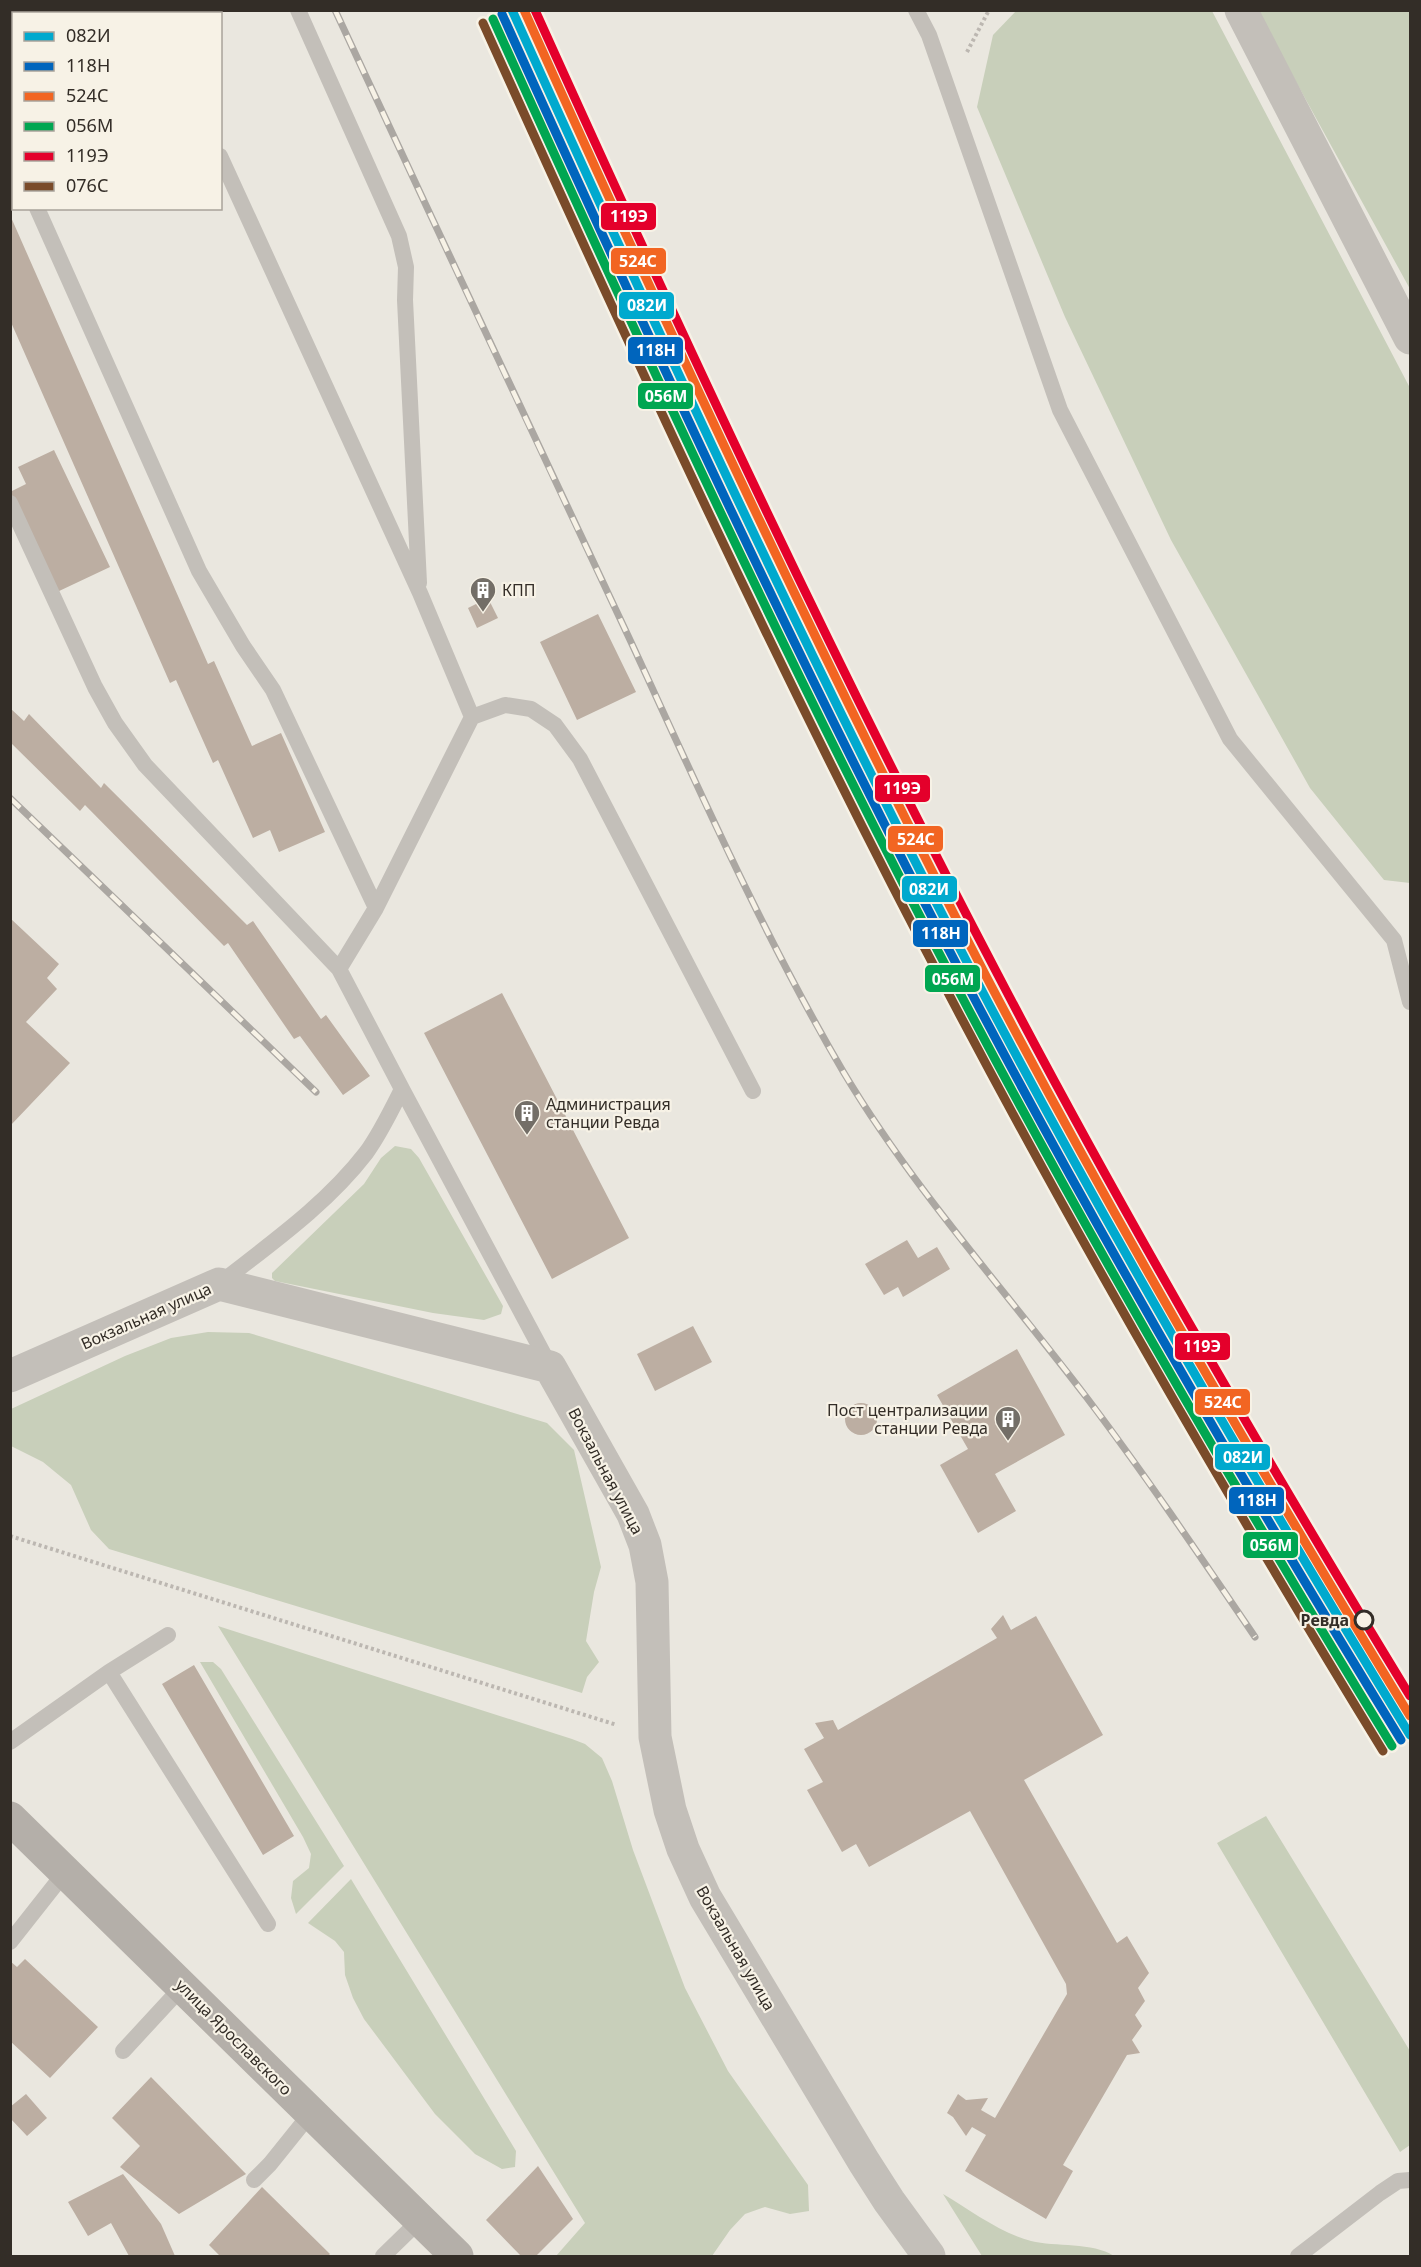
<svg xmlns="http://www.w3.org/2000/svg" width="1421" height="2267" font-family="'Noto Sans',sans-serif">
  <rect width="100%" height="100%" fill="#eae7df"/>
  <!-- green -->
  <path fill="#c8cfba" d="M1016 11H1212L1410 388V883L1384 880 1310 788 1171 540 1065 317 977 107 993 35Z
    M1257 11H1410V289Z
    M395 1146 411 1149 419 1158 503 1306 501 1314 484 1320 433 1313 275 1281 272 1278V1273L364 1184 381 1158Z
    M208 1332 249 1333 547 1423 574 1450 601 1567 594 1592 586 1641 599 1662 587 1677 582 1693 109 1549 91 1530 71 1485 43 1462 11 1446V1409L125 1356 171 1338Z
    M218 1626 572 1739 585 1744 602 1758 612 1781 633 1850 685 1988 728 2071 808 2185 809 2211 790 2214 765 2207 745 2214 730 2230 712 2256H556L585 2223Z
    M200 1662H213L221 1669 344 1866 296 1914 291 1898 293 1881 309 1868 311 1854 303 1837Z
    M1266 1816 1410 2051V2145L1400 2152 1217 1843Z
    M351 1879 516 2151 515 2167 502 2169 475 2154 435 2114 364 2019 353 1998 345 1975 344 1952 335 1941 308 1923Z
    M943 2194C970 2210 1002 2234 1031 2241 1055 2247 1093 2242 1114 2256H982Z"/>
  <!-- building -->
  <path fill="#bcaea2" d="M10 215 208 664 214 661 252 746 281 733 325 832 279 852 270 830 253 838 218 760 213 763 176 680 170 683 10 320Z
    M54 450 110 567 57 592 10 495V492L26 484 18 467Z
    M488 598 498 618 477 628 468 608Z
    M598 614 636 692 577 720 540 642Z
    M10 708 24 721 29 714 101 788 104 783 247 925 253 921 321 1019 326 1015 370 1076 343 1095 300 1036 294 1039 228 943 224 946 85 805 80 811 10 742Z
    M10 918 59 964 47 978 57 989 26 1022 70 1063 10 1126Z
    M502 993 629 1238 552 1279 424 1033Z
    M907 1240 918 1258 937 1247 950 1269 903 1297 898 1287 884 1295 865 1264Z
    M693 1326 712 1362 655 1391 637 1354Z
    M1017 1349 1065 1435 995 1474 1016 1511 978 1533 940 1465 968 1449 937 1395Z
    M845 1419a16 16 0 1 1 32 0a16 16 0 1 1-32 0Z
    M1003 1615 1011 1630 1036 1616 1103 1735 1024 1780 1117 1943 1127 1936 1149 1973 1138 1988 1145 2001 1135 2015 1142 2026 1132 2040 1140 2053 1127 2055 1063 2165 1073 2171 1046 2219 965 2171 986 2135 972 2127 966 2136 953 2117 947 2113 958 2094 966 2100 988 2098 981 2110 995 2118 1067 1994 1066 1984 970 1811 869 1867 856 1844 842 1852 807 1790 823 1782 804 1749 824 1738 815 1723 833 1720 838 1730 997 1638 991 1629Z
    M194 1665 294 1836 263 1855 162 1684Z
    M25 1959 98 2027 50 2078 10 2041V1961L17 1967Z
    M151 2077 246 2174 179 2214 120 2167 140 2146 112 2118Z
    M26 2094 47 2118 27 2136 10 2118V2107Z
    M538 2166 573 2219 536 2256H521L486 2220Z
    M123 2174 161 2224 175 2256H129L111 2223 88 2236 68 2202Z
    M262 2187 330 2254 328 2256H220L209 2245Z"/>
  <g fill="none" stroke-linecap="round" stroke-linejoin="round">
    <!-- path -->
    <path stroke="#bcb7b1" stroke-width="4" stroke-dasharray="3 3" stroke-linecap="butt" d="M967 52 989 10
      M10 1536 617 1725"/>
    <!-- lane -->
    <path stroke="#c3bfb9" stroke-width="16" d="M154 10 155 14
      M298 10 399 236 406 267 405 300 419 583
      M916 10 929 35 1060 410 1230 739 1394 940 1410 1002
      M10 150 14 157
      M220 156 420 593 472 717 376 908
      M37 208 199 571 243 646 273 690 376 908 339 969 402 1089
      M10 503 95 687 115 723 145 765 339 969
      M472 717 505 705 531 709 555 725 580 759 753 1091
      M219 1284C270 1244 326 1205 366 1153 380 1134 391 1111 402 1089L550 1366
      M109 1672 268 1924
      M10 1742 109 1672 168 1635
      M10 1942 66 1871
      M123 2051 183 1986
      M254 2180 270 2164 311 2113
      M383 2256 420 2220
      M1298 2256 1380 2193 1398 2181 1410 2180"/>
    <!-- street -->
    <path stroke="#c3bfb9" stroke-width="33" d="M1241 10 1410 338
      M10 1376 219 1284 550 1367 633 1514 645 1545 652 1582 655 1737 670 1810 683 1849 705 1897 864 2162 889 2201 929 2256"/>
    <!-- secondary -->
    <path stroke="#b4afa9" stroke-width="33" d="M10 1818 457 2256"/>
    <!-- rail casing -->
    <g stroke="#aba7a2" stroke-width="7">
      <path id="rail" d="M335 10C433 221 532 432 631 642 698 787 763 935 844 1073 914 1190 1005 1290 1087 1398 1146 1476 1200 1556 1255 1637
        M10 798 316 1092"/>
    </g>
    <!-- rail -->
    <use href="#rail" stroke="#f7f2e6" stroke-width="4.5" stroke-dasharray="14" stroke-linecap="butt"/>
    <!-- rail-1 casing -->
    <g stroke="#f7f2e6" stroke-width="14">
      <path id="rail-1" d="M512 10C661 340 813 669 981 989 1115 1243 1260 1490 1410 1735"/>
    </g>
    <!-- rail-2 casing -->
    <g stroke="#f7f2e6" stroke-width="14">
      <path id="rail-2" d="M502 14C651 344 803 673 972 994 1106 1248 1251 1496 1401 1740"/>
    </g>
    <!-- rail-3 casing -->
    <g stroke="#f7f2e6" stroke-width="14">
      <path id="rail-3" d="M524 10C671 337 822 661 987 978 1119 1229 1262 1474 1410 1716"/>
    </g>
    <!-- rail-4 casing -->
    <g stroke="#f7f2e6" stroke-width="14">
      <path id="rail-4" d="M493 19C642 349 794 678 963 999 1097 1253 1242 1501 1392 1746"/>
    </g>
    <!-- rail-5 casing -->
    <g stroke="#f7f2e6" stroke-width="14">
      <path id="rail-5" d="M535 10C682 336 832 659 998 975 1126 1220 1266 1460 1410 1696"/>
    </g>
    <!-- rail-6 casing -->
    <g stroke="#f7f2e6" stroke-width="14">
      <path id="rail-6" d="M483 23C632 353 784 683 954 1004 1088 1258 1233 1506 1383 1751"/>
    </g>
    <!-- rail-1 -->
    <use href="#rail-1" stroke="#00a9ce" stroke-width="9"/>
    <!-- rail-2 -->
    <use href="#rail-2" stroke="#0065bd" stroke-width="9"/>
    <!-- rail-3 -->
    <use href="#rail-3" stroke="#f26522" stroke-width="9"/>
    <!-- rail-4 -->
    <use href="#rail-4" stroke="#00a651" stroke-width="9"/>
    <!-- rail-5 -->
    <use href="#rail-5" stroke="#e4002b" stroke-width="9"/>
    <!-- rail-6 -->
    <use href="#rail-6" stroke="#7a4b2a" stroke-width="9"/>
  </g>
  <!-- icons -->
  <defs>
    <g id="building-pin" transform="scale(1.35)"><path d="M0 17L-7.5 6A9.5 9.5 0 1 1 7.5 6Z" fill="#736e67" stroke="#f7f2e6"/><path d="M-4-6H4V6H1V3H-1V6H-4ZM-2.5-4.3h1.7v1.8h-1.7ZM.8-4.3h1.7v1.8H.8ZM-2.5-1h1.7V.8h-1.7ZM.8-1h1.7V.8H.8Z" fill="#fff"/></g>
  </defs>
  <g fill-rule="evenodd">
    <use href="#building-pin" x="483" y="590"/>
    <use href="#building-pin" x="527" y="1113"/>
    <use href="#building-pin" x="1008" y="1419"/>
  </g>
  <!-- markers -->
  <circle fill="#f7f2e6" stroke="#332d27" stroke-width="3" cx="1364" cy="1620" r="9"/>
  <g text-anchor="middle" stroke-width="4.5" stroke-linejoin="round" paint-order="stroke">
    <!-- poi labels -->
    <g font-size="16" fill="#332d27" stroke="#f7f2e6" text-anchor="start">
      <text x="502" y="596">КПП</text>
      <text x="546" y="1110">Администрация<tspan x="546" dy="18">станции Ревда</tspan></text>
      <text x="988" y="1416" text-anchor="end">Пост централизации<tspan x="988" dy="18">станции Ревда</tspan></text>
    </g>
    <!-- street labels -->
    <g font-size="16" fill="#332d27" stroke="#f7f2e6">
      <text transform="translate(146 1316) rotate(-24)" y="6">Вокзальная улица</text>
      <text transform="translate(606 1471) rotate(62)" y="6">Вокзальная улица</text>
      <text transform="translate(736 1948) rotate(60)" y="6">Вокзальная улица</text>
      <text transform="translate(234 2037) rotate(45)" y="6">улица Ярославского</text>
    </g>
    <!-- stop labels -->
    <g font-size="16" font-weight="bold" fill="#332d27" stroke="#f7f2e6" text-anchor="end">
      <text x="1349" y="1626">Ревда</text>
    </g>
  </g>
  <g stroke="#f7f2e6" stroke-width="2">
    <rect x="600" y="202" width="57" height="29" rx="6" fill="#e4002b"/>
    <rect x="610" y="247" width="57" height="28" rx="6" fill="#f26522"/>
    <rect x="618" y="291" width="57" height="29" rx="6" fill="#00a9ce"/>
    <rect x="627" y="336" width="57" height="29" rx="6" fill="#0065bd"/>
    <rect x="637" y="382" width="57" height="28" rx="6" fill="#00a651"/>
    <rect x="874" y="774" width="57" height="29" rx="6" fill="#e4002b"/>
    <rect x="887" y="825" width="57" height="28" rx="6" fill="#f26522"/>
    <rect x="901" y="875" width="57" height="28" rx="6" fill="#00a9ce"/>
    <rect x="912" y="919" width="57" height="29" rx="6" fill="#0065bd"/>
    <rect x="924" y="964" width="57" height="29" rx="6" fill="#00a651"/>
    <rect x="1174" y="1332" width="57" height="29" rx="6" fill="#e4002b"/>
    <rect x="1194" y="1388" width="57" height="28" rx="6" fill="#f26522"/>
    <rect x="1214" y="1443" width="57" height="28" rx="6" fill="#00a9ce"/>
    <rect x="1228" y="1486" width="57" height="29" rx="6" fill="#0065bd"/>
    <rect x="1242" y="1531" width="57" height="28" rx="6" fill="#00a651"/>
  </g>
  <g font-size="16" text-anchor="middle" font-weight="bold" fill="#fff">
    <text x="629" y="222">119Э</text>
    <text x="638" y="267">524С</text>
    <text x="647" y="311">082И</text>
    <text x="656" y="356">118Н</text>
    <text x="666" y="402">056М</text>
    <text x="902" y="794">119Э</text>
    <text x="916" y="845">524С</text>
    <text x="929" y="895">082И</text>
    <text x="941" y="939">118Н</text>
    <text x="953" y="985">056М</text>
    <text x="1202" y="1352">119Э</text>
    <text x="1223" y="1408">524С</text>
    <text x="1243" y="1463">082И</text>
    <text x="1257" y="1506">118Н</text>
    <text x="1271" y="1551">056М</text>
  </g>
  <!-- border -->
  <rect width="1421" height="2267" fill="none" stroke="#332d27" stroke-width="24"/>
  <!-- legend -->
  <rect x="12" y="12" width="210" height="198" fill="#f7f2e6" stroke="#a9a39a" stroke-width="1.5"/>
  <rect x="24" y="32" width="30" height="9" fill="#00a9ce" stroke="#a9a39a" stroke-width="1.5"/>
  <text x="66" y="42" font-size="18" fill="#332d27">082И</text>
  <rect x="24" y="62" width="30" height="9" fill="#0065bd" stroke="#a9a39a" stroke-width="1.5"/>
  <text x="66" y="72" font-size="18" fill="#332d27">118Н</text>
  <rect x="24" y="92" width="30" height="9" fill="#f26522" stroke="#a9a39a" stroke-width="1.5"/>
  <text x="66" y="102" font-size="18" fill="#332d27">524С</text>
  <rect x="24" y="122" width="30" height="9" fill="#00a651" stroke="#a9a39a" stroke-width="1.5"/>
  <text x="66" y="132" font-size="18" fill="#332d27">056М</text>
  <rect x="24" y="152" width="30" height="9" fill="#e4002b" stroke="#a9a39a" stroke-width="1.5"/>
  <text x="66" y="162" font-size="18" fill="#332d27">119Э</text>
  <rect x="24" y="182" width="30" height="9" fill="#7a4b2a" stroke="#a9a39a" stroke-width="1.5"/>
  <text x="66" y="192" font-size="18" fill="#332d27">076С</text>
</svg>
